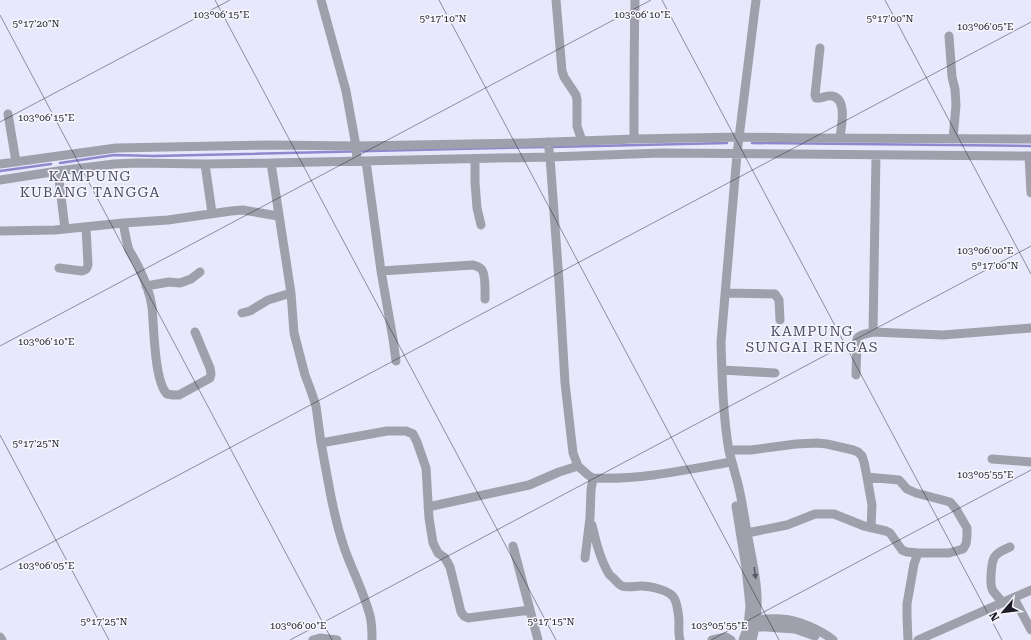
<svg xmlns="http://www.w3.org/2000/svg" width="1031" height="640" font-family="'Roboto Serif',serif">
  <rect width="100%" height="100%" fill="#e8e8fc"/>
  <g fill="none" stroke-linecap="round" stroke-linejoin="round">
    <!-- stream -->
    <path stroke="#8e88cd" stroke-width="2.5" d="M752 143 1031 146
      M551 147 727 143
      M60 163 114 155 154 156 546 147
      M0 171 51 164"/>
    <!-- minor -->
    <path stroke="#a0a0ad" stroke-width="9" d="M321 0 346 91 356 146 357 161
      M556 0 562 71 564 77 576 95 577 100V126L582 141
      M949 36 952 77 955 89 956 105 953 139
      M820 48 815 95 816 98C821 99 826 95 832 96 848 99 841 127 840 138
      M8 114 16 162
      M634 139C634 92 634 46 635 0
      M548 142 550 157 559 281 565 383 573 453 578 466 588 475 593 478 591 490 590 518 585 558
      M876 155 873 332 943 335 1031 328
      M1029 156 1031 193
      M475 159V182L477 208 481 225
      M366 161 381 271 393 339 396 361
      M271 163 291 293 294 333 305 375 311 391 316 406 321 443 387 431H406L413 434 417 442 426 468 429 518 433 543 438 553 445 558 450 567 461 612 464 616 468 618 530 610 538 640
      M0 164 116 148 268 145 356 146 525 143 634 139 739 137 805 138 1031 139
      M205 164 212 213
      M58 171 65 229
      M0 180 58 171 114 164 137 163 205 164 271 163 550 157 661 153 1031 156
      M123 223C125 231 126 241 129 250 132 255 135 260 138 266 144 278 150 293 152 307 154 326 154 381 167 394L173 395H179L210 378 211 374 210 368 195 332
      M0 231 55 230 123 223 168 220 231 211 243 210 278 216
      M59 268 82 271C86 270 87 269 88 265L86 227
      M381 271 473 265C476 266 480 267 482 270 486 276 485 291 485 299
      M146 286 169 282 180 283 191 279 200 272
      M725 293 775 294 779 300 780 320
      M242 313 250 311 268 300 291 293
      M722 370 775 373
      M856 375 857 339C859 334 868 334 873 332
      M321 443C328 479 333 516 345 550 353 572 364 593 370 616 372 623 372 632 372 640
      M729 450H751L796 444 817 443 827 444 853 450 858 452 862 456 864 462 867 477 872 505 871 528
      M992 459 1031 462
      M867 477 899 480 907 489 916 493 950 502 956 509 967 528V536L966 544 963 549 949 553H918
      M593 478C640 480 686 470 731 462
      M736 506 746 568 750 606 748 626 743 640
      M428 507 529 485 559 472 578 466
      M592 525C596 542 600 559 609 574 610 576 614 578 615 580 617 582 619 585 622 586 627 588 635 586 641 586 649 586 670 590 674 598 677 602 679 617 679 622 679 629 678 633 680 640
      M747 533 787 525 815 514H834L864 526 886 531 890 533 902 550 907 552 918 553 914 564 907 604V617L908 640
      M513 546 530 610
      M1014 598 1031 630
      M1003 603C1000 599 996 595 993 591 990 586 991 581 991 575 992 557 993 554 1010 547
      M750 619C761 620 771 618 782 619 798 620 821 630 833 640
      M749 626 795 629 815 636
      M0 637 2 640
      M313 640 320 638 337 640
      M712 640 726 637 731 640
      M752 640C763 600 754 571 747 532 744 516 742 500 738 484 735 473 732 462 729 451 723 416 722 378 721 342L737 154 756 0
      M918 640 1031 590"/>
  </g>
  <!-- one-way arrows -->
  <defs><path id="oneway-solid" d="M-6-.8H1V-3.2L6.5 0L1 3.2V.8H-6Z"/></defs>
  <use fill="#585764" href="#oneway-solid" transform="translate(755 573) rotate(82)"/>
  <!-- ticks -->
  <path fill="none" stroke="#1d1c28" stroke-width="1" stroke-opacity="0.45" d="M215 0 556 640M439 0 779 640M662 0 1002 640M885 0 1031 274M0 15 332 640M0 122 230 0M0 346 651 0M0 435 109 640M0 570 1031 22M290 640 1031 246M711 640 1031 470"/>
  <g text-anchor="middle" stroke-width="3" stroke-linejoin="round" paint-order="stroke">
    <!-- neighbourhood labels -->
    <g font-size="14" letter-spacing="1" fill="#4d4c67" stroke="#f7f7fd">
      <text x="90" y="181">KAMPUNG<tspan x="90" dy="16">KUBANG TANGGA</tspan></text>
      <text x="812" y="336">KAMPUNG<tspan x="812" dy="16">SUNGAI RENGAS</tspan></text>
    </g>
  </g>
  <g font-size="10" text-anchor="middle" fill="#1d1c28" stroke="#f7f7fd" stroke-width="3" stroke-linejoin="round" paint-order="stroke">
    <text x="221" y="18">103°06'15"E</text>
    <text x="642" y="18">103°06'10"E</text>
    <text x="443" y="22">5°17'10"N</text>
    <text x="890" y="22">5°17'00"N</text>
    <text x="36" y="27">5°17'20"N</text>
    <text x="985" y="30">103°06'05"E</text>
    <text x="46" y="121">103°06'15"E</text>
    <text x="985" y="254">103°06'00"E</text>
    <text x="995" y="269">5°17'00"N</text>
    <text x="46" y="345">103°06'10"E</text>
    <text x="36" y="447">5°17'25"N</text>
    <text x="985" y="478">103°05'55"E</text>
    <text x="46" y="569">103°06'05"E</text>
    <text x="104" y="625">5°17'25"N</text>
    <text x="551" y="625">5°17'15"N</text>
    <text x="298" y="629">103°06'00"E</text>
    <text x="719" y="629">103°05'55"E</text>
  </g>
  <!-- north arrow -->
  <g transform="translate(1003 612) rotate(242)" stroke="#f7f7fd" stroke-width="3" paint-order="stroke">
  <path d="M0-3L7 15L0 10L-7 15Z" fill="#1d1c28"/>
  <text y="-6" font-size="11" font-weight="bold" text-anchor="middle" fill="#1d1c28">N</text>
  </g>
</svg>
